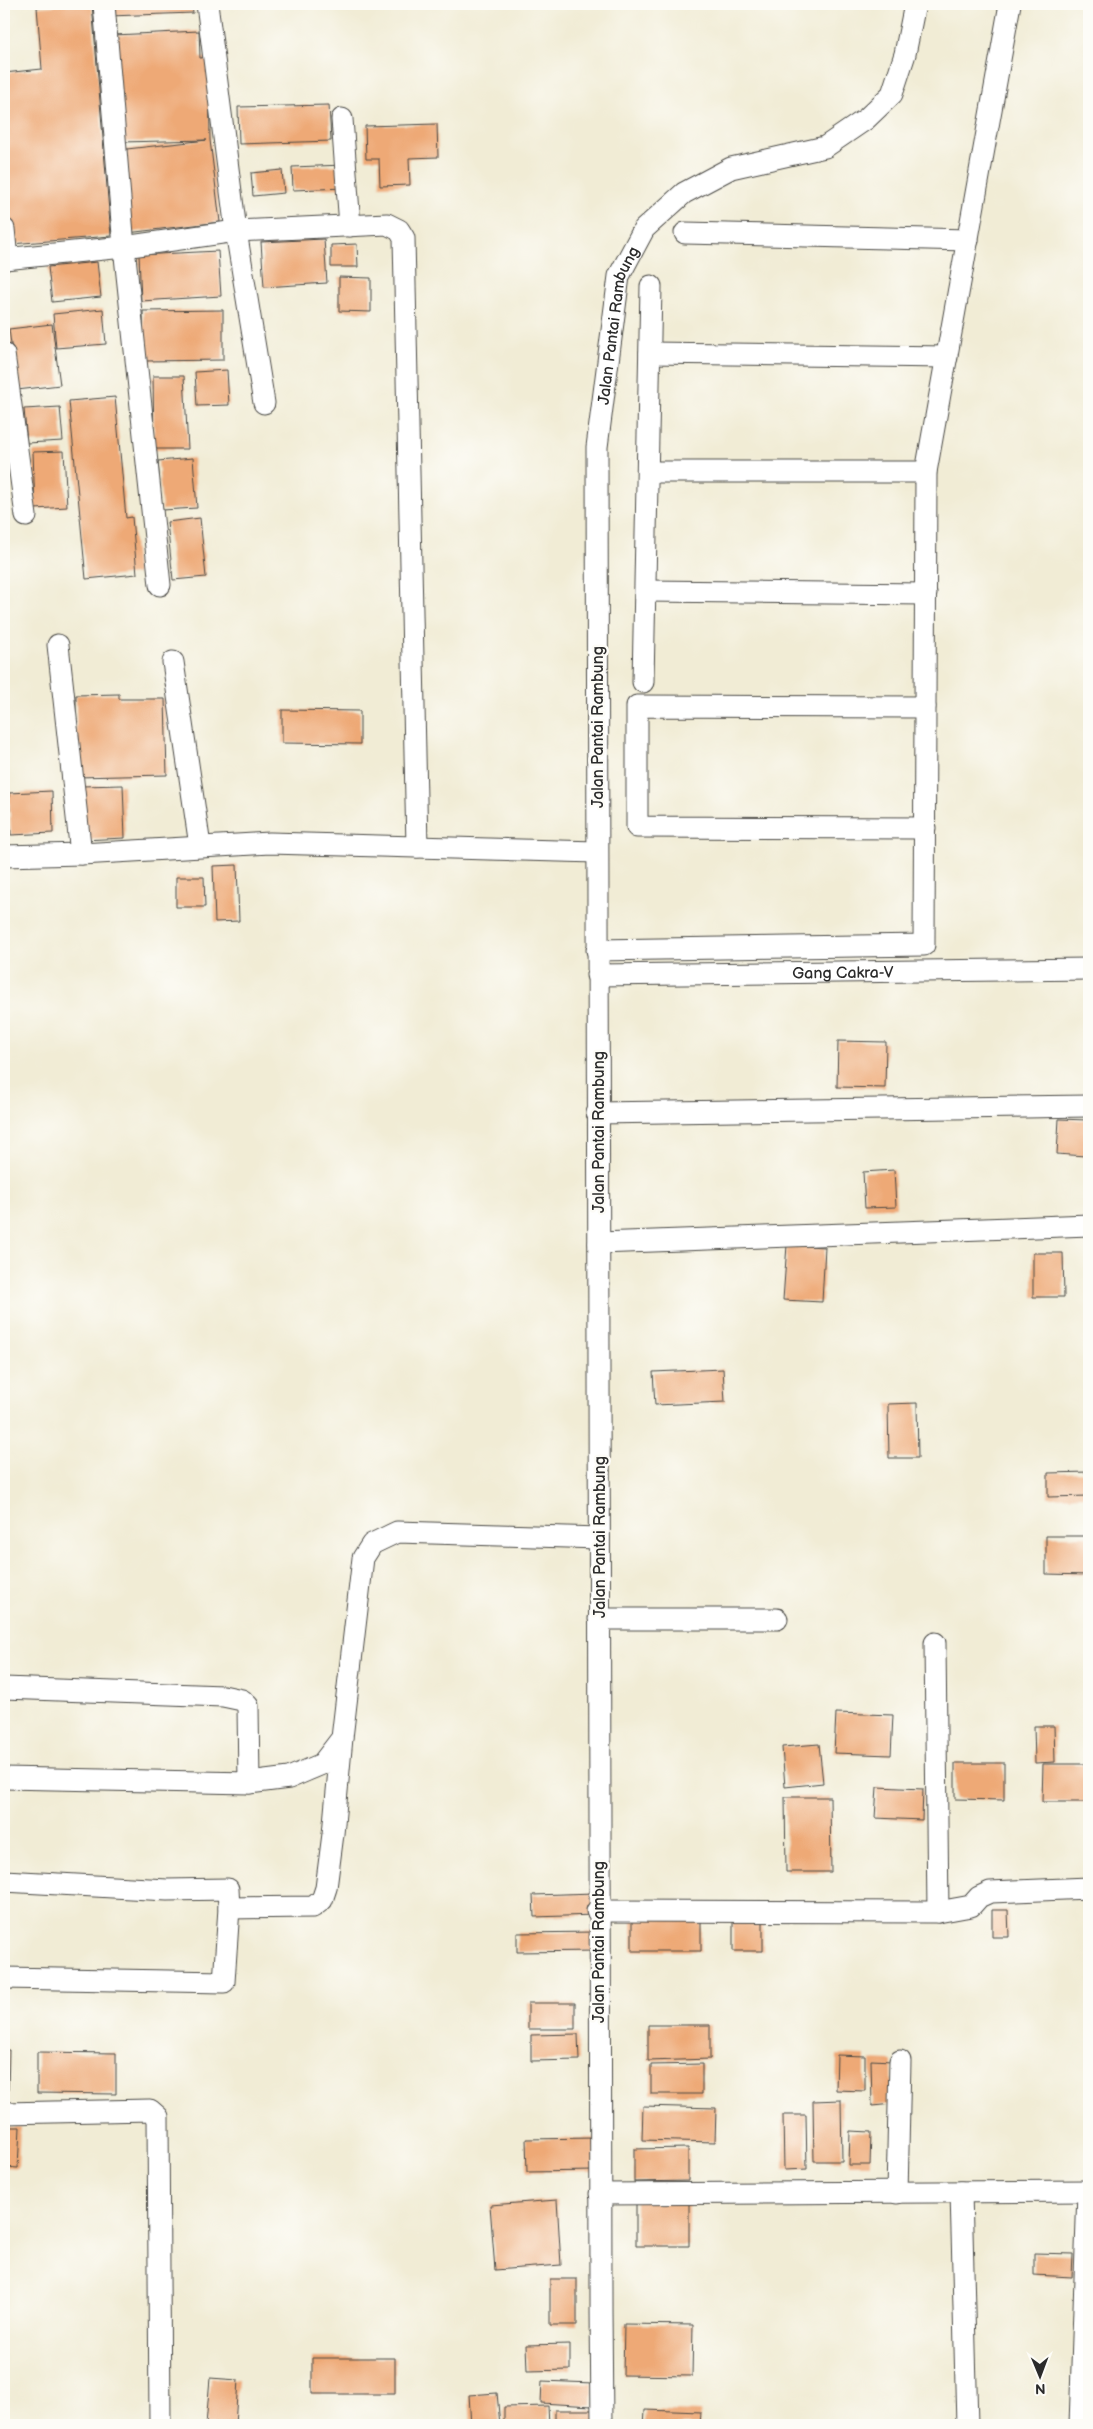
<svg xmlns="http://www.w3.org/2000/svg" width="1093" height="2429" font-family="'Balsamiq Sans',sans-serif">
  <rect width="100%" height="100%" fill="#fdfcf7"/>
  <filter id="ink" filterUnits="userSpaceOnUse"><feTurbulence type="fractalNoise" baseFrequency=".02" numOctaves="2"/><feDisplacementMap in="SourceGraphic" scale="10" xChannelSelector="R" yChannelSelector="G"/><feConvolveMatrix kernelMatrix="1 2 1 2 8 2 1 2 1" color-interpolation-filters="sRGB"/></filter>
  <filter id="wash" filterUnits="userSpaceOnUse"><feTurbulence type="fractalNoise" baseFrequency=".0096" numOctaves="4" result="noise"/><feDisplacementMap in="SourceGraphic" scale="20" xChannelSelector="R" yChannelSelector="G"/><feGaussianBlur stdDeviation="1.12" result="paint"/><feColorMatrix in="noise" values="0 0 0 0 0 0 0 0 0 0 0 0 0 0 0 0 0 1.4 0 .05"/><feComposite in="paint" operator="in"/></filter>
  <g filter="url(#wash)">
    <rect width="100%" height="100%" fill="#f1ecd5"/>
    <g id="blocks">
      <!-- building -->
      <path fill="#eea976" d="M76 4H92L111 236 11 244 4 152V73L42 69 37 7Z
        M108 4H192L193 13 109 16Z
        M199 31 200 58 209 57 210 140 220 222 127 233 118 150 207 140 121 142 114 35Z
        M329 105 331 141 239 144 238 107Z
        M437 124 438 157 409 158 410 185 380 186 379 159H366L365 126Z
        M344 165 345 188 293 190 292 167Z
        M282 170 284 193 253 196 251 173Z
        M324 239 327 283 264 287 261 242Z
        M357 244 358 267H331V245Z
        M218 251 221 296 141 301 139 255Z
        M97 262 101 297 52 302 48 267Z
        M339 277 371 278V312L339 311Z
        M103 309 106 344 56 348 53 314Z
        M223 310V360L144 361 143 311Z
        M52 324 60 385 17 390 9 329Z
        M227 370 229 405 197 406 195 372Z
        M153 376H184L188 449H154Z
        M115 397 126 518 132 517 137 574 86 579 69 401Z
        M60 407 63 441 27 443 24 409Z
        M64 451 67 507 35 509 33 452Z
        M193 458 197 508 162 510 158 461Z
        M200 518 206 577 173 580 167 522Z
        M119 694V699H165L167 775 76 777V695Z
        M282 710 360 711V744L282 743Z
        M123 785 125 838 83 840 81 786Z
        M52 791 53 833 11 835 9 793Z
        M237 865 239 921 215 922 213 866Z
        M176 877H204L205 907H176Z
        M838 1041 886 1042 885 1088 837 1087Z
        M1059 1119 1087 1120 1085 1156 1057 1154Z
        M894 1170 896 1207 865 1208 863 1172Z
        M787 1245 825 1247 822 1302 783 1300Z
        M1033 1253H1063L1064 1297H1033Z
        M723 1369 725 1402 655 1405 653 1372Z
        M917 1403 918 1458H889L888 1404Z
        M1089 1472V1496L1048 1497V1473Z
        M1046 1536H1089V1575L1046 1574Z
        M836 1713 893 1715 891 1755 834 1753Z
        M1034 1726H1054L1055 1762 1035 1763Z
        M819 1744 823 1783 785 1787 782 1747Z
        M955 1763H1004V1800L955 1799Z
        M1043 1764H1089V1802H1042Z
        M877 1787 923 1789 922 1820 875 1818Z
        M785 1797H830L831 1872H786Z
        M595 1893V1915L534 1917 533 1895Z
        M992 1910H1008L1009 1937H992Z
        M763 1914V1951H733V1915Z
        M632 1917 701 1918V1951H632Z
        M595 1932V1951L517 1952V1933Z
        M528 2003H575V2029H528Z
        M648 2025H710V2059L648 2061Z
        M578 2034 579 2060 531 2061V2035Z
        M4 2050H9L8 2095H4Z
        M37 2052 116 2053V2094L37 2093Z
        M837 2055 865 2056V2091L836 2090Z
        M871 2060 892 2061 893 2104 872 2106Z
        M702 2064V2094H651V2065Z
        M841 2100 842 2161H814L813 2101Z
        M643 2106 716 2108 715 2142 642 2140Z
        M783 2115H806L807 2169 784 2170Z
        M4 2127H20L18 2168 4 2167Z
        M850 2131 871 2132 870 2165H849Z
        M595 2138V2171L527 2172 526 2139Z
        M688 2148V2181L634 2182V2149Z
        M636 2199H689V2246H636Z
        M557 2200 561 2265 495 2270 490 2205Z
        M1034 2253 1073 2254 1072 2277 1034 2275Z
        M550 2279H577V2325H550Z
        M624 2324 693 2325 692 2376 623 2375Z
        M570 2344V2370L527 2371 526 2345Z
        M312 2358H395V2394H312Z
        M210 2378 238 2380 235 2425H206Z
        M542 2381 593 2383 592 2406 541 2403Z
        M497 2393 500 2425H471L469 2395Z
        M548 2406 549 2425H504V2407Z
        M555 2410H599V2425H555Z
        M645 2410 701 2412 700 2425H644Z"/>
    </g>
  </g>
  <g filter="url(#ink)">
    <use href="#blocks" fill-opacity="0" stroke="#494844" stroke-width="1"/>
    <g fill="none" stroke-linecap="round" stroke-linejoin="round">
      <!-- minor casing -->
      <g stroke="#494844" stroke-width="23">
        <g id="minor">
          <path d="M104 4 124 247 160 585"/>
          <path d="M207 4 236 231 264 403"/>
          <path d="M342 119 350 226"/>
          <path d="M4 229 7 259"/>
          <path d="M685 233 968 240"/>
          <path d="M4 259 124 247 236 231 387 224 399 230 404 238 417 847"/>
          <path d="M650 353 947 357"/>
          <path d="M4 354 26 516"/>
          <path d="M648 472H926"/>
          <path d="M646 591 926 594"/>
          <path d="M58 645 81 854"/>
          <path d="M173 662 200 846"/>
          <path d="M643 682 651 286"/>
          <path d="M925 828 637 827V706L925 707"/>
          <path d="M4 856 81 854 270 843 597 852"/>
          <path d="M597 950 924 945 926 472 1010 4"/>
          <path id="s1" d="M597 975 1089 969"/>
          <path d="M597 1113 1089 1106"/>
          <path d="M599 1243 1089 1225"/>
          <path d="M599 1619H777"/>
          <path d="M935 1643 938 1912"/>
          <path d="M4 1688 223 1696 242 1700 248 1706 249 1783"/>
          <path d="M4 1778 249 1783 289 1778 322 1764 342 1738 363 1558 372 1544 397 1532 599 1538"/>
          <path d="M4 1881 167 1890 228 1889 229 1908 313 1907 322 1900 326 1888 333 1834 342 1738"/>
          <path d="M597 1911 938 1912 971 1906 979 1897 990 1892 1089 1888"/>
          <path d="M4 1978 224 1982 229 1908"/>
          <path d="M4 2113 150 2110 158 2117 160 2425"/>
          <path d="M961 2192 967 2425"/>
          <path d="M897 2193 900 2061"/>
          <path d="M600 2194 1089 2191"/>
          <path id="s2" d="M602 2425C596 1766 598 1107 597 447L619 276 644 229 684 193 731 168 825 147 866 119 892 94 905 54 915 4"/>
          <path d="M1080 2425 1088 2191"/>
        </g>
      </g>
      <!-- minor -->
      <use href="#minor" stroke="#fff" stroke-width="21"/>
    </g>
  </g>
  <g text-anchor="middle" stroke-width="5" stroke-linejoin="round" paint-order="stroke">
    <!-- street labels -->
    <g font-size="16" fill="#2b2b2b" stroke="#fdfcf7">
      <text dy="6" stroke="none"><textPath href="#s2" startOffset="2102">Jalan Pantai Rambung</textPath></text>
      <text transform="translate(597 727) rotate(-90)" y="6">Jalan Pantai Rambung</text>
      <text dy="6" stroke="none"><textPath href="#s1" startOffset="246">Gang Cakra-V</textPath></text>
      <text transform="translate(598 1132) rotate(-90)" y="6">Jalan Pantai Rambung</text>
      <text transform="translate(599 1537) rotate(-90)" y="6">Jalan Pantai Rambung</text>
      <text transform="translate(598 1942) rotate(-90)" y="6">Jalan Pantai Rambung</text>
    </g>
  </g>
  <!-- margin -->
  <rect width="1093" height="2429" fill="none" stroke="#fdfcf7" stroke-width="20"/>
  <!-- north arrow -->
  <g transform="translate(1040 2376) rotate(179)" stroke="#fdfcf7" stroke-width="4" paint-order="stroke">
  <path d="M0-4L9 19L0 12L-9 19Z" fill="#2b2b2b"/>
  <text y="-8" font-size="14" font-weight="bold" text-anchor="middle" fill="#2b2b2b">N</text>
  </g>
</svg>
